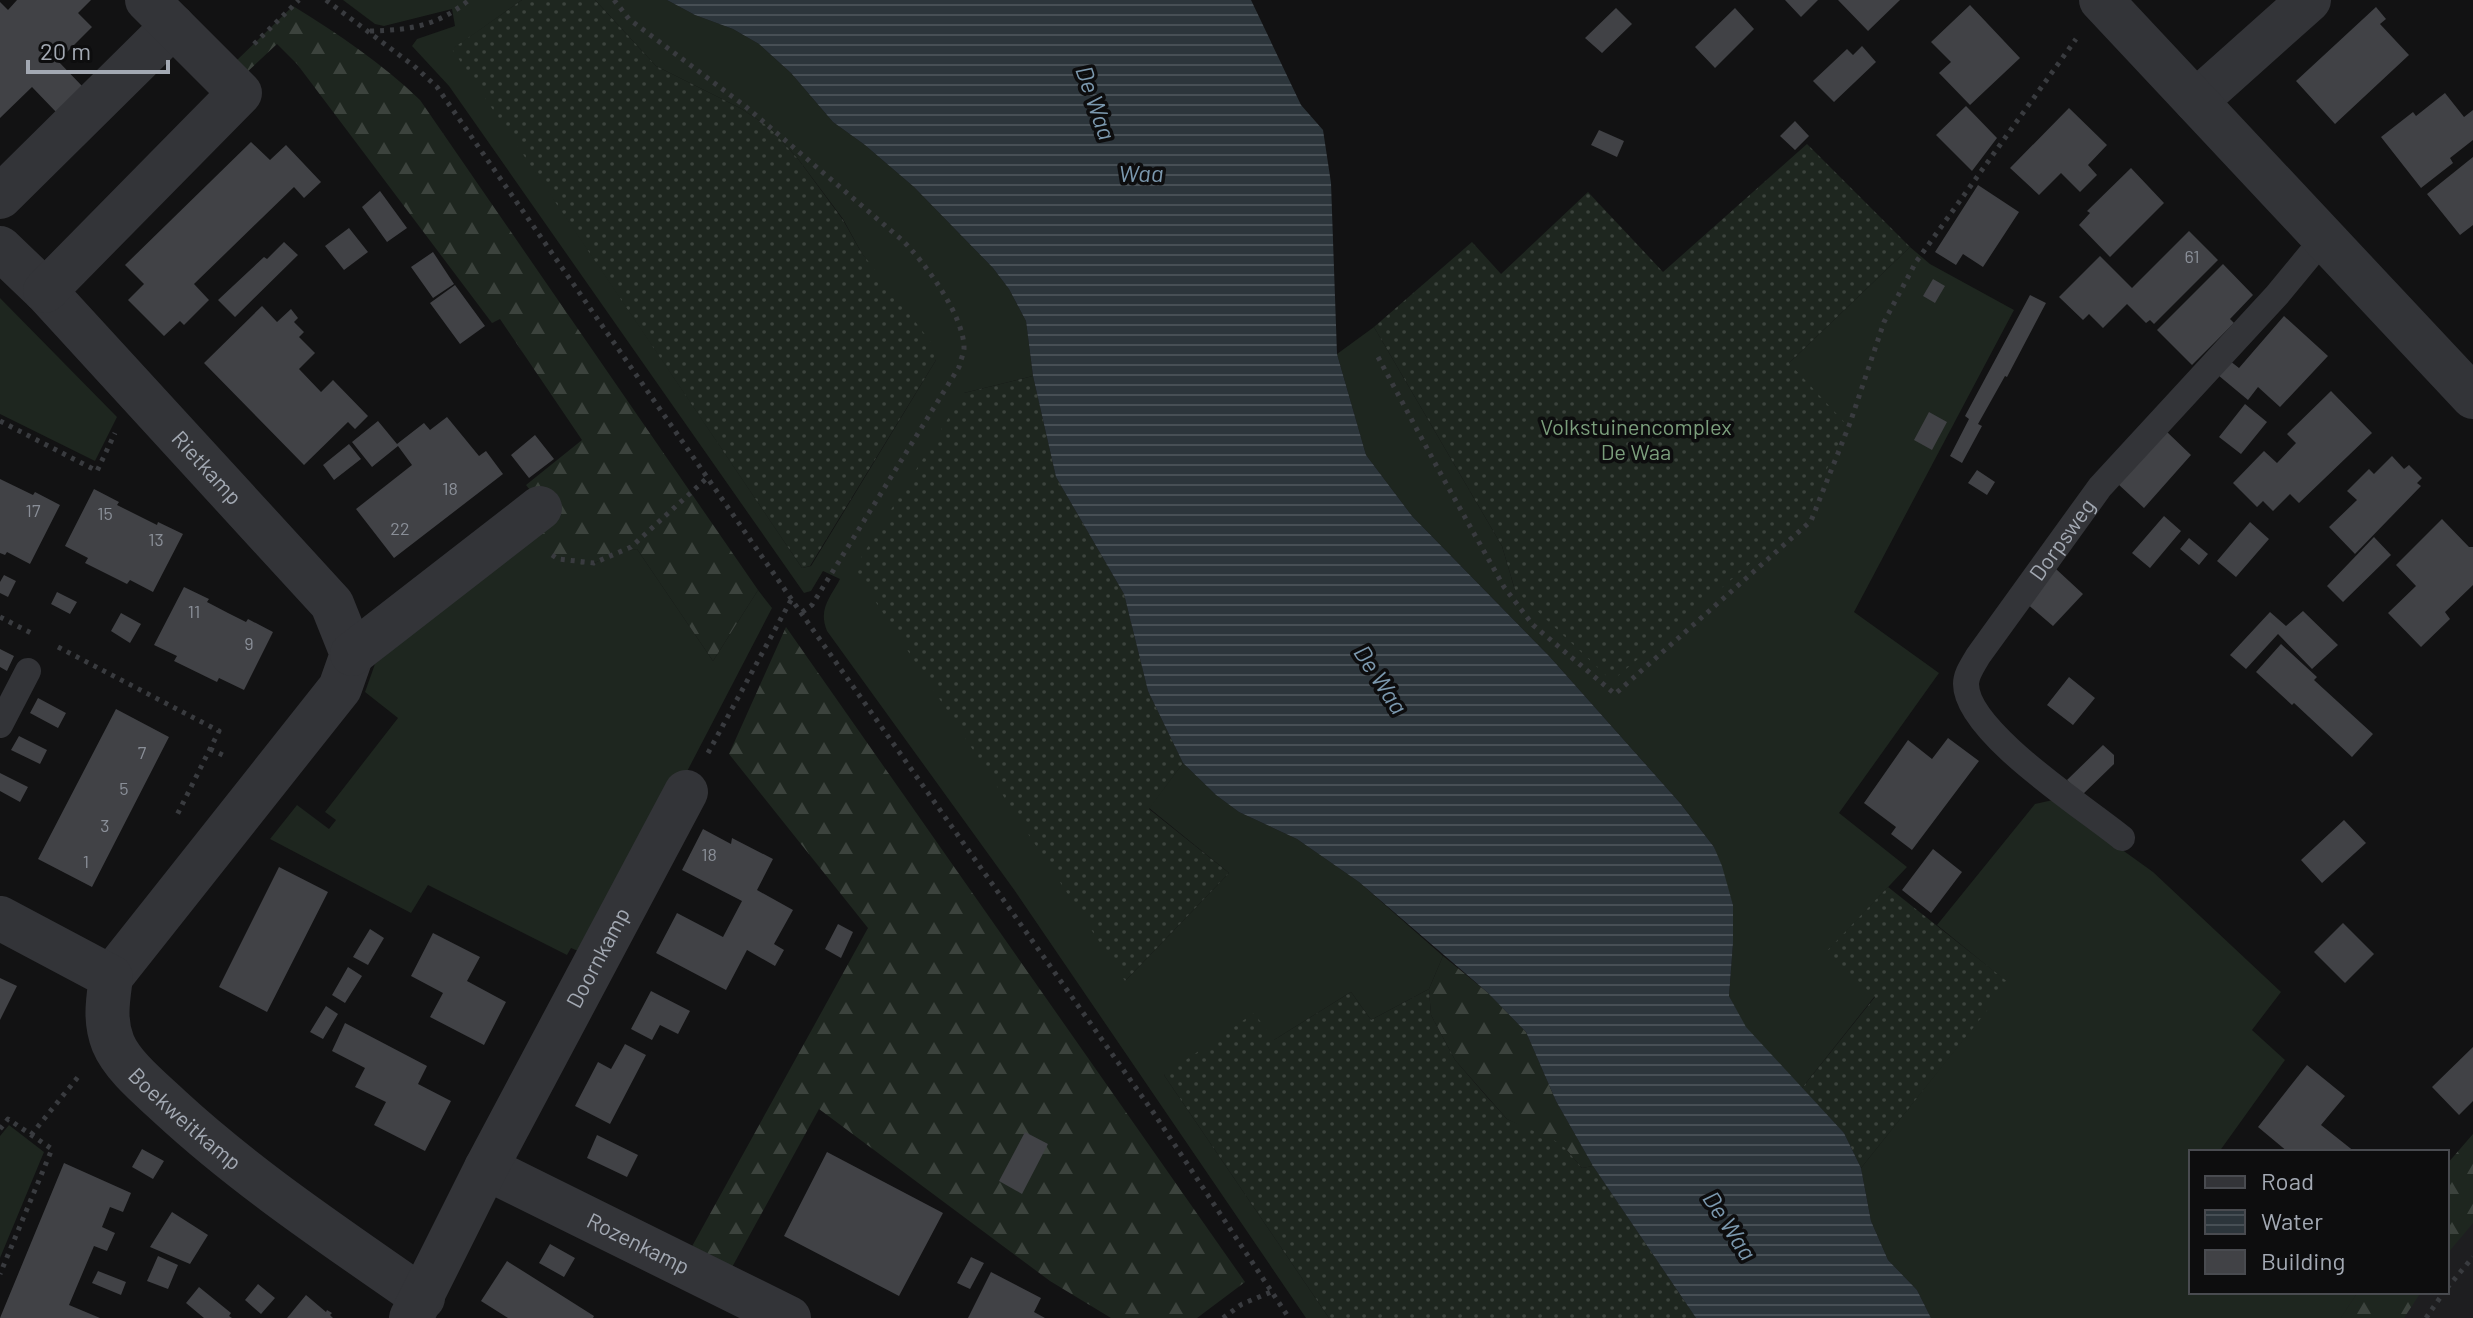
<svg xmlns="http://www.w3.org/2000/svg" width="2473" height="1318" font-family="Barlow,sans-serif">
  <defs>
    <pattern id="forest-firs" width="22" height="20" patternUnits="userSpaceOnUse" patternTransform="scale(2)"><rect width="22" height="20" fill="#1e261f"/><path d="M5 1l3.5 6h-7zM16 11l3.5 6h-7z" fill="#3c433d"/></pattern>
    <pattern id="garden-dots" width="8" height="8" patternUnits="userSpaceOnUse" patternTransform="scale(2)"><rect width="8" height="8" fill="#1e261f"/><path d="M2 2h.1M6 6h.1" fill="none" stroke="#3c433d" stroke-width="1.8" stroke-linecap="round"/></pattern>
    <pattern id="water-rules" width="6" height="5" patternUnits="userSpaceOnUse" patternTransform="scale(2)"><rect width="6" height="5" fill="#2c353b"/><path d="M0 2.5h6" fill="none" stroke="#474f55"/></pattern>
  </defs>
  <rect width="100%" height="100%" fill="#121213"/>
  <!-- built -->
  <path fill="#1e1e20" d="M2473 1139V1318H2338L2358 1292H2447V1173Z"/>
  <!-- grass -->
  <path fill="#1e261f" d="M343 0H522L453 49 802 568 811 566 936 360 861 252 843 219 798 159 769 127 740 108 656 66 595 0H667L695 15 733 29 759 44 791 73 833 122 865 145 914 187 993 268 1009 289 1026 321 1033 376 964 393 1125 981 1229 873 1149 808 1183 763 1216 795 1239 812 1297 839 1359 882 1443 956 1429 989 1371 1020 1351 992 1274 1040 1164 1075 1329 1318H1306L1015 891 827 631C818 609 830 598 840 579L823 571 811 591 804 593 449 86 412 46 417 39 455 26 452 9 384 26 375 24Z
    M1910 247 1930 264 2014 310 1854 612 1939 673 1839 813 1907 867 1827 952 1875 996 1802 1088 1745 1027 1729 996 1733 943V905L1714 847 1680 803 1550 657 1412 516 1366 455 1337 354 1374 327 1502 546 1515 590 1789 363Z
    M0 298 117 417 95 461 0 414Z
    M531 536 594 563 621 552 637 549 713 661 758 590 772 608 680 785 585 954 571 948 567 955 428 885 411 913 270 839 297 805 329 829 336 820 325 812 398 718 365 692 375 664Z
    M2053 800 2153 872 2281 992 2252 1030 2285 1060 2219 1152H2191V1292H2358L2341 1318H1931L1917 1290 1888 1260 1871 1221 1861 1168 2008 983 1937 925 2035 804Z
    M9 1125 44 1152 0 1258V1136Z"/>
  <!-- forest -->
  <path fill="url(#forest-firs)" d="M293 6C338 34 382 63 420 100L758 590 713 661 637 549C621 552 608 559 593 563 566 570 548 553 531 536L552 517 526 485 582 440 500 319 492 323 297 64 277 44 246 73 235 62Z
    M786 627 1245 1282 1197 1318H1111L1050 1281 819 1109 731 1269 690 1250 868 928 729 754Z
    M1443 956 1487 992 1526 1032 1556 1101 1593 1166 1582 1168 1565 1148 1507 1119 1455 1060 1431 1015 1429 989Z
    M2473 1134V1223L2447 1254V1164Z
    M2358 1292H2421L2404 1318H2341Z"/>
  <!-- garden -->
  <path fill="url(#garden-dots)" d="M522 0H595L656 66 740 108 769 127 798 159 843 220 861 252 934 346 936 360 810 566 802 568 452 49Z
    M1807 144 1910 247 1789 363 1847 425 1805 517 1612 681 1515 590 1502 546 1374 327 1472 242 1501 274 1588 192 1663 272Z
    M1033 376 1056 477 1124 594 1148 691 1183 763 1149 809 1229 873 1125 981 854 569 964 393Z
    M1888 887 2009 983 1861 1168 1844 1133 1802 1088 1875 997 1826 952Z
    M1429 989 1431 1015 1455 1060 1487 1097 1507 1119 1554 1140 1565 1148 1582 1168 1593 1166 1696 1318H1329L1164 1075 1254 1013 1274 1040 1351 992 1371 1020Z"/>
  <!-- water -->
  <path fill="url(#water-rules)" d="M667 0H1251L1301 105 1323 130 1331 183 1337 354 1366 455 1412 516 1550 657 1680 803 1714 847 1722 866 1733 905V943L1729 996 1746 1027 1844 1133 1861 1168 1871 1221 1888 1260 1917 1290 1931 1318H1696L1593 1166 1556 1101 1526 1032 1487 992 1359 882 1297 839 1239 812 1216 795 1183 763 1148 691 1124 594 1056 477 1033 376 1026 321 1009 289 993 268 914 187 865 145 833 122 791 73 759 44 733 29 695 15Z"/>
  <!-- building -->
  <path fill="#414246" d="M17 0H91L78 13 92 27 58 61 83 87 57 113 32 87 0 118V2L8 10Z
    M1785 0H1818L1801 17Z
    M1838 0H1900L1868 31Z
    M1970 5 2020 58 1970 105 1939 73 1951 62 1931 42Z
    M2376 7 2386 19 2380 24 2409 55 2335 124 2296 81Z
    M1616 8 1632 24 1602 53 1585 38Z
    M1735 8 1754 29 1715 68 1695 47Z
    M1862 46 1876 62 1834 102 1813 81 1847 49 1853 55Z
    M2445 93 2464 117 2473 110V140L2450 158 2453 163 2421 188 2381 137 2413 112 2416 116Z
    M1966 106 1997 138 1972 171 1936 135Z
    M2069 108 2107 145 2088 165 2097 175 2080 192 2061 173 2039 195 2010 168Z
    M1795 121 1809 136 1795 150 1780 136Z
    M1599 130 1624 141 1617 157 1591 145Z
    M251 142 270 160 286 145 321 182 304 198 294 187 194 284 209 300 184 325 180 321 164 336 128 300 144 284 125 265Z
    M2473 157V225L2460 235 2427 194Z
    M2131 168 2164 203 2110 257 2079 225 2090 213 2087 211Z
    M1978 185 2019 212 1983 267 1963 254 1956 265 1935 252Z
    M380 191 407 228 387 242 362 207Z
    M349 228 368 252 344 270 325 246Z
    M2189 231 2218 260 2154 324 2150 320 2146 323 2127 304 2103 328 2089 314 2083 320 2059 297 2100 256 2132 288Z
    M284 242 298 255 235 317 218 300 264 257 267 259Z
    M433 252 454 284 433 298 411 267Z
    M2223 264 2253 295 2230 319 2234 323 2192 365 2157 330Z
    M1933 279 1945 286 1935 303 1923 296Z
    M455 285 485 326 460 344 430 303Z
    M2030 295 2046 303 2007 377 2005 376 1978 424 1982 426 1962 463 1950 456 1969 419 1965 416Z
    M262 306 277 322 291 309 298 318 294 322 304 332 299 337 315 353 299 369 321 392 333 380 368 416 355 429 348 422 304 465 204 363Z
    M2284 316 2328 356 2280 407 2258 387 2248 400 2218 375 2230 361 2239 368Z
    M2331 391 2372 433 2299 503 2290 494 2273 511 2263 501 2257 507 2233 483 2264 451 2277 463 2296 443 2287 434Z
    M2245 404 2267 422 2241 454 2219 437Z
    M1929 412 1947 422 1932 450 1914 440Z
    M447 417 479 456 486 451 503 474 394 558 356 509 412 465 398 446 372 467 352 442 378 421 397 444 424 423 430 430Z
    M2167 432 2191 455 2144 508 2118 484Z
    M535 435 554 459 529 478 511 455Z
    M349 444 361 459 334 480 323 465Z
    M2392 456 2404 469 2409 465 2422 478 2417 483 2421 486 2355 554 2329 527 2357 500 2347 491 2369 469 2374 474Z
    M1977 470 1995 482 1987 495 1968 483Z
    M0 479 33 495 35 492 60 505 30 564 7 552 5 555 0 553Z
    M94 489 119 502 117 505 157 525 158 522 183 534 153 592 130 580 127 584 85 563 88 558 65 546Z
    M2164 516 2181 531 2150 568 2132 553Z
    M2442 519 2469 547H2473V585L2445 612 2450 619 2421 647 2388 613 2416 586 2396 565Z
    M2250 522 2269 539 2236 577 2217 561Z
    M2374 537 2391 555 2343 602 2327 586Z
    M2189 538 2208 554 2199 565 2180 549Z
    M2056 569 2083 594 2053 626 2026 603Z
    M4 575 16 581 8 597 0 593V582Z
    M184 587 209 599 207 602 228 613 246 622 248 619 273 632 244 690 219 678 217 682 174 661 177 656 154 645Z
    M57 592 77 602 70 614 51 604Z
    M2303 611 2338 645 2312 669 2278 634 2246 669 2230 655 2270 612 2286 626Z
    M121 613 141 624 130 643 111 631Z
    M2281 644 2317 677 2314 680 2373 734 2352 757 2294 703 2292 705 2256 672Z
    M0 649 14 656 7 671 0 667Z
    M2069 677 2095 698 2073 725 2047 705Z
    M38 698 66 713 58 728 30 713Z
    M116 709 169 737 92 887 38 859Z
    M19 736 47 750 40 764 11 750Z
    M1948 738 1979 761 1912 850 1891 834 1896 827 1864 803 1908 740 1932 759Z
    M2103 745 2114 755V764L2082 795 2067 780Z
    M0 773 28 787 20 802 0 791Z
    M2344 820 2366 843 2322 883 2301 860Z
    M703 829 731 844 732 838 773 859 757 890 793 910 774 944 784 950 775 966 747 950 726 990 656 953 677 913 723 937 742 901 682 870Z
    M1933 849 1962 872 1931 913 1902 890Z
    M279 867 328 892 267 1012 219 987Z
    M2343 923 2374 954 2345 983 2314 952Z
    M838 924 853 932 841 958 825 949Z
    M370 929 384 938 368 965 353 957Z
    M433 933 480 957 467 981 506 1002 484 1045 430 1017 443 993 411 976Z
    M348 967 362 976 345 1003 332 995Z
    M0 978 17 986 0 1020Z
    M651 991 690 1011 678 1034 660 1025 652 1040 631 1029Z
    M326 1006 338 1014 323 1039 310 1032Z
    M345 1023 427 1066 418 1084 451 1101 425 1151 374 1125 386 1102 355 1087 365 1068 332 1051Z
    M625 1044 646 1055 610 1124 575 1106 598 1062 611 1069Z
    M2473 1047V1101L2459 1115 2432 1087Z
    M2307 1065 2345 1096 2321 1125 2355 1152H2288L2258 1127Z
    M1025 1132 1048 1144 1022 1194 999 1181Z
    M597 1135 638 1155 627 1177 587 1158Z
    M142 1149 164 1161 153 1179 132 1167Z
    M827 1152 943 1213 899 1296 784 1236Z
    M64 1163 131 1193 123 1212 110 1207 102 1227 115 1233 107 1251 94 1246 69 1305 100 1318H0Z
    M172 1212 208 1235 190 1264 150 1247Z
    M550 1244 575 1258 564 1277 539 1263Z
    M158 1256 178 1265 168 1289 147 1281Z
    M971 1257 984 1263 970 1289 957 1283Z
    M507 1261 594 1316 593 1318H508L481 1301Z
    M98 1271 126 1282 121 1295 92 1283Z
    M991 1272 1041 1298 1034 1312 1045 1318H968Z
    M258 1284 275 1298 261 1314 245 1300Z
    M199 1287 231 1313 229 1316 232 1318H204L186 1303Z
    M306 1295 326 1312 327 1310 332 1313 330 1315 333 1318H287Z"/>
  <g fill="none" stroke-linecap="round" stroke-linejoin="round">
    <!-- path -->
    <path stroke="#393b3f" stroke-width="5" stroke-dasharray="4 6" stroke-linecap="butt" d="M326 0 414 66 437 87 792 600 1153 1112 1289 1318
      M614 0 629 19 745 106 902 240C924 261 965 317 964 349 963 355 960 362 959 367L812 605 801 613
      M370 31C411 30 437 26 469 0
      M254 44 299 0
      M1378 357 1443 478 1504 587 1533 625 1615 694 1811 521 1850 423 1884 322 1916 262 2076 39
      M0 421 97 471 115 433
      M552 555 558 559 594 563 631 547 707 478
      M0 617 31 633
      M58 647 219 731 176 817
      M210 749 227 757
      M708 753 791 600
      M0 1129 8 1119 52 1149 0 1274
      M31 1135 78 1077
      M2447 1288 2473 1257
      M1223 1318 1242 1304 1271 1292
      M2426 1318 2444 1292"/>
    <!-- service -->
    <g stroke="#333438" stroke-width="26">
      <path d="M0 725 28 671"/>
      <path id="s1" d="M2122 838C2087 809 1966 732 1966 684 1966 674 1973 665 1978 656L2100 487 2277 295 2324 238"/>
    </g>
    <!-- minor -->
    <g stroke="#333438" stroke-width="44">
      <path d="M2196 101 2309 0"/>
      <path d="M0 197 173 26"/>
      <path id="s2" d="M0 248 45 291 332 604 352 654 340 688 111 977"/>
      <path d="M45 291 240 93 147 0"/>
      <path d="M352 654 540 508"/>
      <path id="s3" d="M0 918 111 977C108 1000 104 1020 113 1043 123 1067 151 1089 170 1107 248 1179 336 1237 423 1298"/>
      <path id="s4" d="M486 1168 789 1318"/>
      <path id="s5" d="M411 1318 486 1168 686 792"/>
    </g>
    <!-- tertiary -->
    <path stroke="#333438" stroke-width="44" d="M2101 0 2473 397"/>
  </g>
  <g text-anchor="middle" stroke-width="7" stroke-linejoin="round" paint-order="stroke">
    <!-- number labels -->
    <g font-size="18" fill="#8a8f98">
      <text x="2192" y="263">61</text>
      <text x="450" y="495">18</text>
      <text x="33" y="517">17</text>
      <text x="105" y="520">15</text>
      <text x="400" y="535">22</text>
      <text x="156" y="546">13</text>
      <text x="194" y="618">11</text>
      <text x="249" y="650">9</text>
      <text x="142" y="759">7</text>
      <text x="124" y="795">5</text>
      <text x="105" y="832">3</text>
      <text x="709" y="861">18</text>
      <text x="86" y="868">1</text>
    </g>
    <!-- park labels -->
    <g font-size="22" fill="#7b9e7c" stroke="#0d0d0e">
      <text x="1636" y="435">Volkstuinencomplex<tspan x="1636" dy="25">De Waa</tspan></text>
    </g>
    <!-- street labels -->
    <g font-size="22" fill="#a3a9b3" stroke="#0d0d0e">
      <text dy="8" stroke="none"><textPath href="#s2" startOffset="302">Rietkamp</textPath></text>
      <text dy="8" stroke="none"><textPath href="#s1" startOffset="398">Dorpsweg</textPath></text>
      <text dy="8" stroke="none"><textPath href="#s5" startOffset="406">Doornkamp</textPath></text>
      <text dy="8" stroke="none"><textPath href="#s3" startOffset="298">Boekweitkamp</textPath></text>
      <text dy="8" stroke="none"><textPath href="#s4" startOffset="170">Rozenkamp</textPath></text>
    </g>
    <!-- water labels -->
    <g font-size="24" font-style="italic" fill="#7b98ae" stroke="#0d0d0e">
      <text transform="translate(1095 103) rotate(71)" y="8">De Waa</text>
      <text x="1141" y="182">Waa</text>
      <text transform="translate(1380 680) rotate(57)" y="8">De Waa</text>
      <text transform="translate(1729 1226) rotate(57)" y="8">De Waa</text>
    </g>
  </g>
  <!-- legend -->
  <rect x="2189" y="1150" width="260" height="144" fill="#0d0d0e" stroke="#494b50" stroke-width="2"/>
  <rect x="2205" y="1176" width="40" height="12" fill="#333438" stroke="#494b50" stroke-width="2"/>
  <text x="2261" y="1190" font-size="24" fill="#a3a9b3">Road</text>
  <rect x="2205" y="1210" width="40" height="24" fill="url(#water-rules)" stroke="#494b50" stroke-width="2"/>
  <text x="2261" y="1230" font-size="24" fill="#a3a9b3">Water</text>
  <rect x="2205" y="1250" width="40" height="24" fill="#414246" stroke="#494b50" stroke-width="2"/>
  <text x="2261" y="1270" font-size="24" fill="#a3a9b3">Building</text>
  <!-- scale -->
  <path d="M28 60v12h140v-12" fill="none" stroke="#a3a9b3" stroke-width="4"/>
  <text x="40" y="60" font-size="24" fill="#a3a9b3" stroke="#0d0d0e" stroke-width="6" paint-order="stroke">20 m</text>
</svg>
